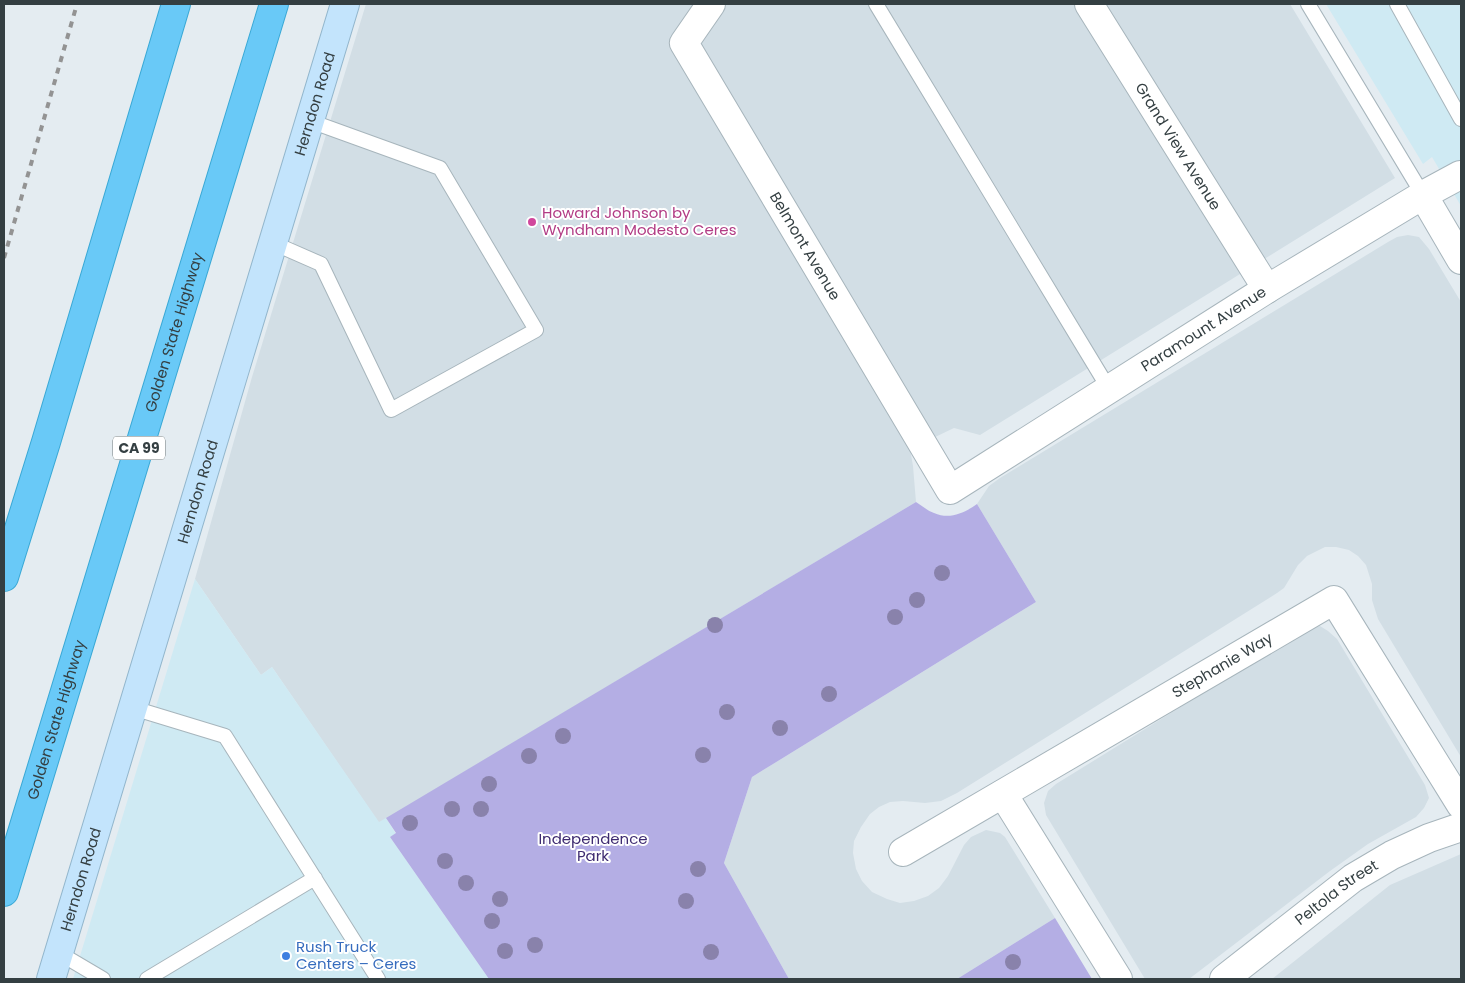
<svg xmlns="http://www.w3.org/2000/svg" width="1465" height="983" font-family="Poppins,sans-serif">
  <rect width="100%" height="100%" fill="#e4ecf1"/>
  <!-- residential -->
  <path fill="#d2dee5" d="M366 4H1290L1395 178 980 435 954 428 910 449 913 466 916 502 379 823 272 667 261 675 195 579 252 377Z
    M1408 235 1419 237 1429 249 1461 302V757L1378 619 1372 600V584L1366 565 1358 556 1349 550 1336 547H1325L1307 556 1298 565 1284 588 1277 593 957 793 941 801 925 803 903 801 890 802 879 807 870 814 861 827 854 841 853 853 856 869 862 881 872 892 887 899 900 903 914 901 928 896 939 888 948 876 964 845 971 837 986 830 1000 833 1005 837 1055 918 957 979H789L724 863 752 777 1036 602 977 504 989 486 1000 478 1388 242 1397 237Z
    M1320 626 1328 631 1337 639 1425 785 1429 798 1424 808 1416 817 1368 844 1330 871 1189 979H1145L1046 815 1044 803 1048 791 1056 784 1307 629Z
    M1461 854V979H1272L1390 885Z"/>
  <!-- commercial -->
  <path fill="#cfeaf3" d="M1326 4H1461V206L1432 157 1423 164Z
    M195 579 261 675 272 667 379 822 386 818 396 834 390 837 489 979H73Z"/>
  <!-- green -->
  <path fill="#b4aee4" d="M916 502C922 506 928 511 934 513 950 520 964 513 977 504L1036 602 752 777 724 863 789 979H489L390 837 396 833 386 818Z
    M1055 918 1092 979H957Z"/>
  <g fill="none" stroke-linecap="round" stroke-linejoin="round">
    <!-- lane casing -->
    <g stroke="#a7b5bc" stroke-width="16">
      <path id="lane" d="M876 4 1109 389
        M1308 4 1423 195
        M1397 4 1461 119
        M273 243 321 264 391 410 536 330 440 168 310 121
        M133 708 225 736 378 979
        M59 953 103 979
        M147 979 315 878"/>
    </g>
    <!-- street casing -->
    <g stroke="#a7b5bc" stroke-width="30">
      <g id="street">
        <path id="s1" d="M711 4 684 43 950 490 1267 289 1423 195 1460 175"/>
        <path id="s2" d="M1089 4 1267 289"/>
        <path d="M1423 195 1461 260"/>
        <path d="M1003 794 1118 979"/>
        <path id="s3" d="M903 852 1334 600 1461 805"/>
        <path id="s4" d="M1224 979 1353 878 1392 855 1429 838 1461 827"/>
      </g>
    </g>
    <!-- secondary casing -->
    <g stroke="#92b6cc" stroke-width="30">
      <g id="secondary">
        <path id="s5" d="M51 979 345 4"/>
      </g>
    </g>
    <!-- highway casing -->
    <g stroke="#39a8d5" stroke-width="30">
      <g id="highway">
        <path d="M4 577 46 442 176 4"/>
        <path id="s6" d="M4 892 274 4"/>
      </g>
    </g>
    <!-- lane -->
    <use href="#lane" stroke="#fff" stroke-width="14"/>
    <!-- street -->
    <use href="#street" stroke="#fff" stroke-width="28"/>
    <!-- secondary -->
    <use href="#secondary" stroke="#c3e4fc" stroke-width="28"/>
    <!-- highway -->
    <use href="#highway" stroke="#69c9f7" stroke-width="28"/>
    <!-- rail -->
    <path stroke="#939393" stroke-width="4" stroke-dasharray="6 6" stroke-linecap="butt" d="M4 258 77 4"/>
  </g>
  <!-- trees -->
  <g fill="#8982ab">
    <circle cx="942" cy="573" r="8"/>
    <circle cx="917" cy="600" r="8"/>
    <circle cx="895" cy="617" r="8"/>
    <circle cx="715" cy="625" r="8"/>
    <circle cx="829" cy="694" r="8"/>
    <circle cx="727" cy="712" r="8"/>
    <circle cx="780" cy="728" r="8"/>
    <circle cx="563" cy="736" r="8"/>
    <circle cx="703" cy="755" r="8"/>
    <circle cx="529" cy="756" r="8"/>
    <circle cx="489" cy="784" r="8"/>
    <circle cx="452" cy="809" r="8"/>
    <circle cx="481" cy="809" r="8"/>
    <circle cx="410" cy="823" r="8"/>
    <circle cx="445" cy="861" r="8"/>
    <circle cx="698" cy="869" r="8"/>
    <circle cx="466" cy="883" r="8"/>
    <circle cx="500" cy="899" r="8"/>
    <circle cx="686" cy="901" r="8"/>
    <circle cx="492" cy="921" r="8"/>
    <circle cx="535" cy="945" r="8"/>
    <circle cx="505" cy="951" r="8"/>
    <circle cx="711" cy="952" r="8"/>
    <circle cx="1013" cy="962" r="8"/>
  </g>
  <!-- markers -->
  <circle fill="#d1479c" stroke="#fff" stroke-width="2" cx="532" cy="222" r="5"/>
  <circle fill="#3f7fe0" stroke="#fff" stroke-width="2" cx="286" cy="956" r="5"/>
  <g text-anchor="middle" stroke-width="4" stroke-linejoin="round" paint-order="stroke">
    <!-- shield labels -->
    <rect fill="#fff" stroke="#71797b" stroke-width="1" x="113" y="436.5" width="52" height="23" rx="4"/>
    <g font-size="14" font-weight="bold" fill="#343f42">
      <text x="139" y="453">CA 99</text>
    </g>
    <!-- street labels -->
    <g font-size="15" fill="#343f42" stroke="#fff">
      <text dy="5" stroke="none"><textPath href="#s5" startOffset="914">Herndon Road</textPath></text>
      <text dy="5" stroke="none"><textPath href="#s2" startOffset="168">Grand View Avenue</textPath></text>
      <text dy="5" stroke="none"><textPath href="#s1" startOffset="284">Belmont Avenue</textPath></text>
      <text dy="5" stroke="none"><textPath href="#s1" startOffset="868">Paramount Avenue</textPath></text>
      <text dy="5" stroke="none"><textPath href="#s6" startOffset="585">Golden State Highway</textPath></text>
      <text dy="5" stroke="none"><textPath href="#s5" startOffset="509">Herndon Road</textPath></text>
      <text dy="5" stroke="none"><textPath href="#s3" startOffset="370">Stephanie Way</textPath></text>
      <text dy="5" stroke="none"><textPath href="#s6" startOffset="180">Golden State Highway</textPath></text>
      <text dy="5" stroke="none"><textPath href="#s5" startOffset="104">Herndon Road</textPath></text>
      <text dy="5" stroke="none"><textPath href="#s4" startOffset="142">Peltola Street</textPath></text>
    </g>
    <!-- hotel labels -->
    <g font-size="15" fill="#b23c85" stroke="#fff" text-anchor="start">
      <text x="542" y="218">Howard Johnson by<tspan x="542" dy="17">Wyndham Modesto Ceres</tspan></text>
    </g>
    <!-- park labels -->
    <g font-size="15" fill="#3e2b71" stroke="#fff">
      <text x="593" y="844">Independence<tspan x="593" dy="17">Park</tspan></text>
    </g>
    <!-- shop labels -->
    <g font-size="15" fill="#366cbe" stroke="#fff" text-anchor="start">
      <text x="296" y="952">Rush Truck<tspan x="296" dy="17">Centers – Ceres</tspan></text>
    </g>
  </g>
  <!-- border -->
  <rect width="1465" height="983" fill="none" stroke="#343f42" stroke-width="10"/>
</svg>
